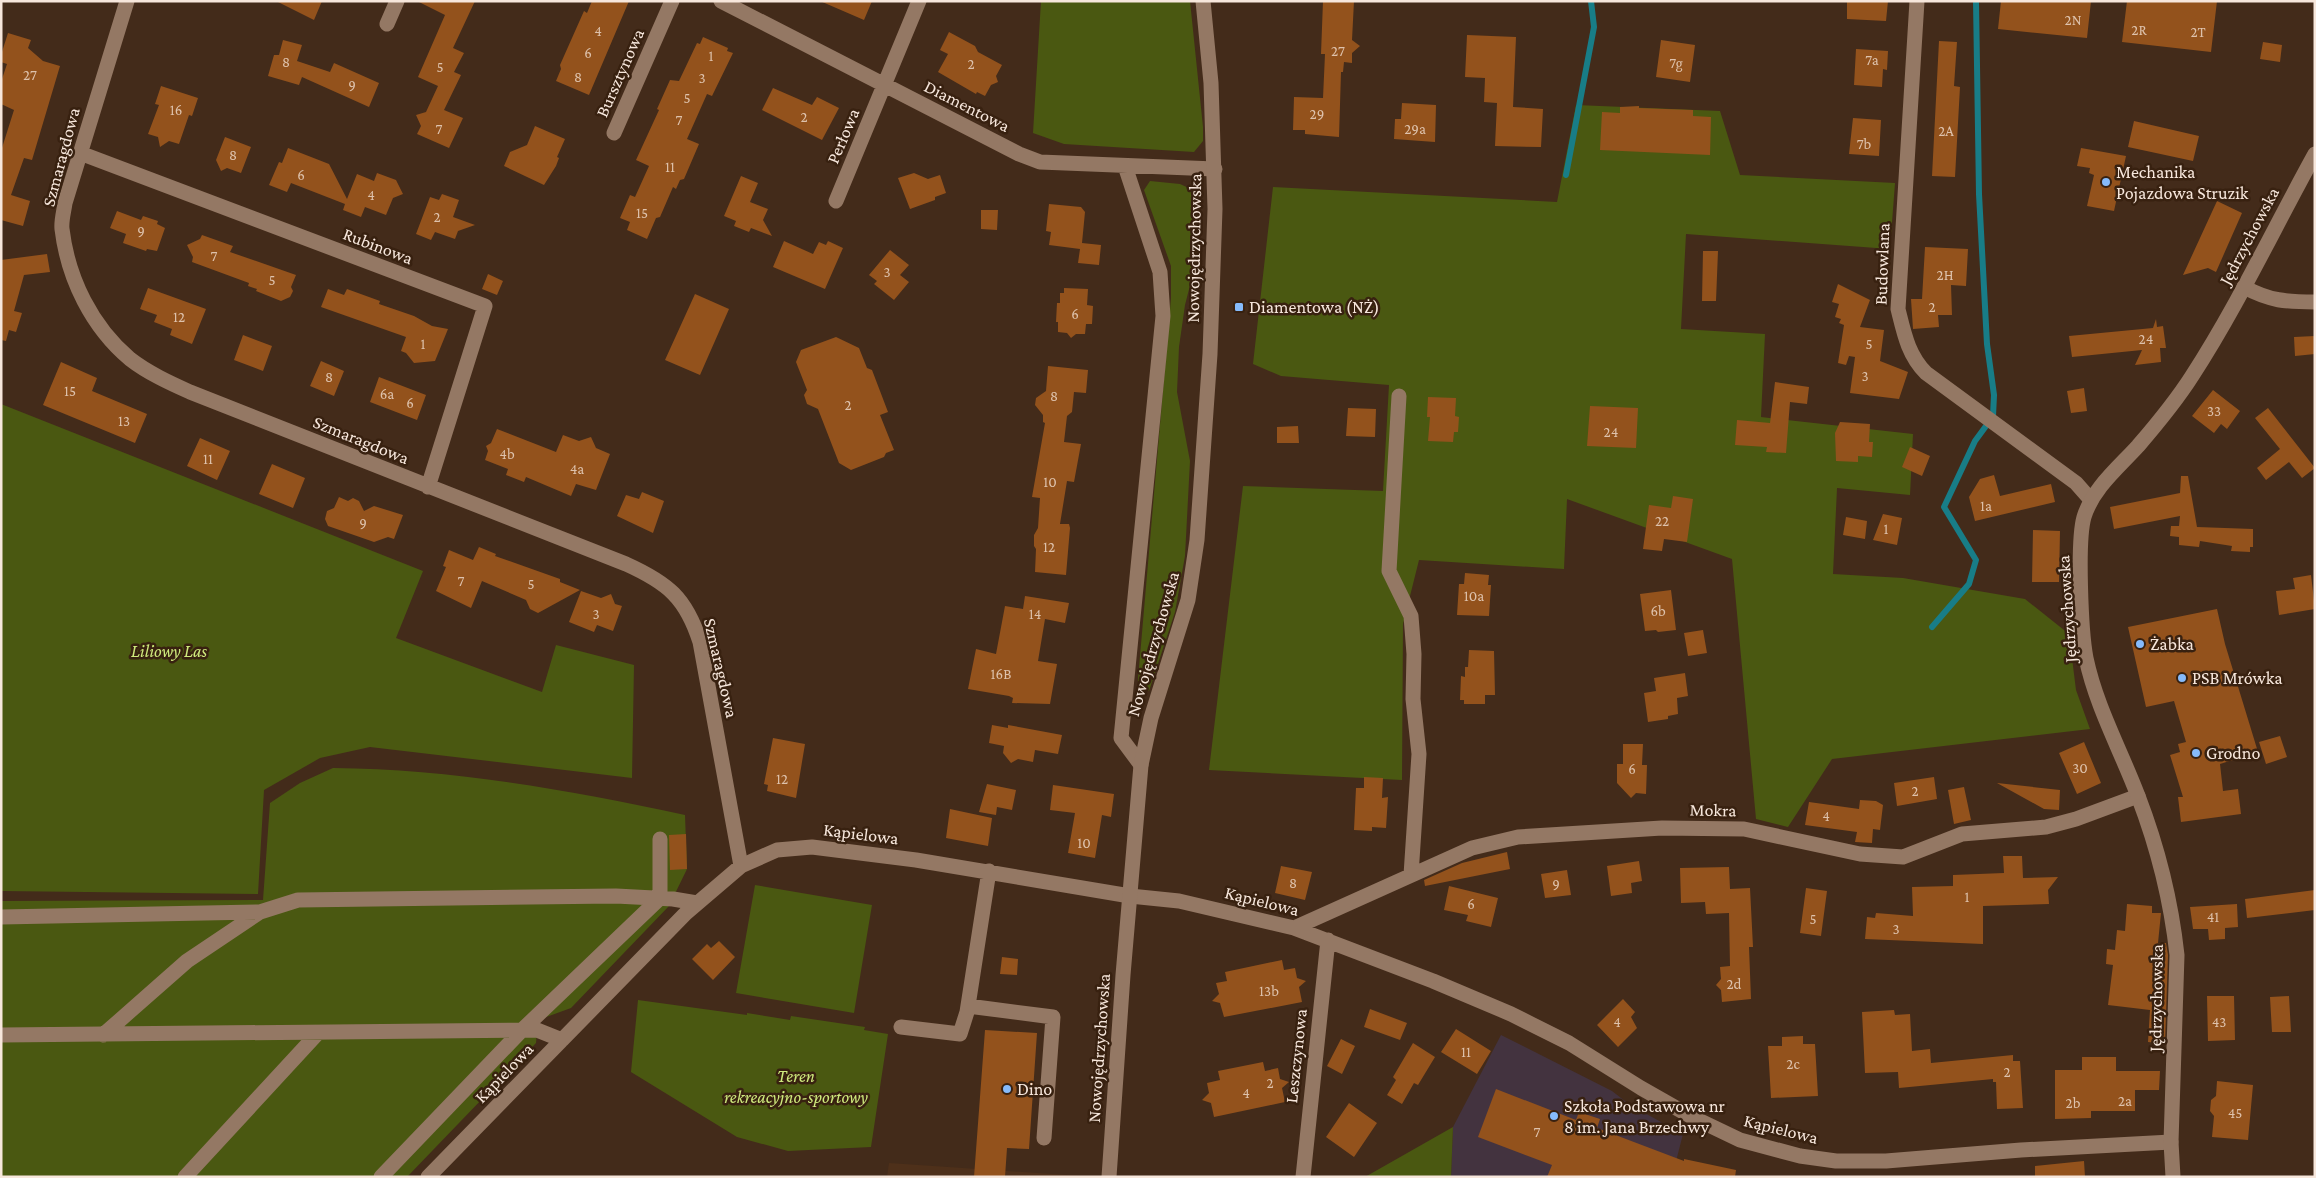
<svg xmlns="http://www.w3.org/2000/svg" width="2316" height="1178" font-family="'Crimson Pro',serif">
  <rect width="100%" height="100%" fill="#432b1a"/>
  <!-- built -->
  <path fill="#4e301a" d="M889 1163 1081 1176 887 1177Z"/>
  <!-- education -->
  <path fill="#43333f" d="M1501 1035 1612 1091 1630 1105 1683 1134 1672 1177H1451L1453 1127Z"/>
  <!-- green -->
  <path fill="#4a5811" d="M1041 1H1190L1203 127V141L1194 152 1064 144 1033 133Z
    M1576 105 1720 111 1740 175 1895 183 1890 249 1686 234 1681 329 1765 334 1761 417 1913 434 1910 495 1837 488 1833 574 1903 578 2025 599 2069 634 2076 690 2090 729 1832 759 1788 827 1756 819 1732 559 1567 499 1564 569 1419 560 1403 624 1402 780 1209 770 1243 486 1383 491 1389 385 1281 376 1253 364 1273 187 1557 202Z
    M1150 181 1180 184 1195 191 1200 204 1198 254 1185 305 1179 347 1177 392 1190 461 1185 556 1175 612 1149 691 1139 687 1138 679 1171 298V266L1144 190Z
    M1 404 423 571 396 638 542 692 556 645 634 665 632 778 370 747 320 758 264 790 258 894 1 891Z
    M333 768C452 769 569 790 685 815L687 869 669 906 571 1008 538 1020 536 1043 407 1177H1V901L263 900 270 803 300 783Z
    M755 885 872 905 854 1013 736 993Z
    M638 1000 747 1015V1013L790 1020 791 1016 865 1027 864 1030 888 1034 871 1147 788 1151 737 1137 631 1072Z
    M1453 1127 1451 1177H1365Z"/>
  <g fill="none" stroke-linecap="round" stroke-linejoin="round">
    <!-- stream -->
    <path stroke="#187d87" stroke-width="6" d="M1976 1 1979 194 1987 344 1994 395 1993 416
      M1566 175 1594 27 1591 1
      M1932 627 1969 584 1976 560 1944 507 1975 441 1986 426"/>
  </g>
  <!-- building -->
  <path fill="#93521c" d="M276 1H322L314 20Z
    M417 1H475L453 48 464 53 454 72 461 75 444 110 463 118 449 148 417 134 421 126 416 115 426 112 438 86 418 77 445 15Z
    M592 1H629L589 95 556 81 561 69 560 65 584 11 587 13Z
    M820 1H872L864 20Z
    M1323 1H1354L1352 40 1360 46 1352 53V63L1344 62 1343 72H1341L1339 137 1305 134V130H1293L1294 97 1323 98 1325 54H1321Z
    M1847 1H1888L1886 21 1847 19Z
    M2001 1H2091L2087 38 1998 29Z
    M2127 1H2217L2211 52 2122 42Z
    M949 32 975 46 978 52 1002 65 996 76 998 82 991 85 985 96 977 92 976 94 938 72 948 54 940 50Z
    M8 33 31 40 28 48 43 61 60 66 32 160 24 158 11 195 30 201 23 226 1 220V151L14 110 1 104V82L7 64 1 62V55Z
    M1467 35 1516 37 1513 107 1543 109 1541 147 1495 146 1497 103 1484 102 1485 78 1465 77Z
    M703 37 728 48 727 51 733 53 712 96 707 94 687 139 699 144 684 179 680 180 676 189 673 187 660 217 656 218 647 239 627 230 630 222 620 218 630 195 635 197 649 166 636 160 659 110 657 109 670 80 679 81 697 43 700 44Z
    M283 40 302 45 297 61 330 72 334 63 379 83 369 107 302 77 299 85 268 76 274 55H279Z
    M1661 40 1695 45 1690 82 1656 77Z
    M1939 41 1957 42 1954 86 1960 87 1955 177 1932 176Z
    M2263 42 2282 45 2280 62 2260 59Z
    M1856 49 1888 51 1887 70 1883 69 1882 87 1854 85Z
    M161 86 198 98 192 116 189 115 179 144 169 141 160 147 158 137 148 134 159 105 155 104Z
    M773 88 812 105 817 97 839 108 822 140 762 110Z
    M1402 103 1436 105 1435 142 1394 139 1395 119H1401Z
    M1639 106V108L1693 110V116L1711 117 1710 155 1600 150 1602 112 1620 113V107Z
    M1853 118 1881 120 1879 156 1849 154Z
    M2134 121 2199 136 2193 161 2128 147Z
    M535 126 565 139 557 157 559 158 556 166 544 185 504 166 510 152 527 145Z
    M225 137 251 147 241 173 227 168 221 171 216 160Z
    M288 148 329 164 347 199 357 174 374 181 377 173 396 180 403 194 393 198 386 215 365 207 361 217 343 210 345 204 291 183 287 192 269 185 279 162 282 163Z
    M2081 148 2126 156 2114 211 2087 206 2094 175 2089 173 2090 168 2077 166Z
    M914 173 928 179 940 175 946 193 935 197V200L910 209 898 178Z
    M741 176 758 183 750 202 768 209 763 220 772 236 751 228 749 232 734 226 736 221 724 216Z
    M442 194 459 200 453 217 475 225 458 231 455 239 435 232 431 240 416 234 430 197 439 200Z
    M2217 201 2242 213 2227 247 2216 272 2208 268 2183 275Z
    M1049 204 1081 207 1085 212 1082 243 1101 245 1099 265 1078 263 1080 249 1049 245 1051 232 1046 231Z
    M981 210H998L997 230 981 229Z
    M117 211 141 220 143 216 158 221 157 224 165 228 157 251 147 249 146 251 123 243 126 234 110 228Z
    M202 235 233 246 230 252 296 275 291 287 293 291 290 297 281 301 256 291 257 289 248 286 249 283 192 262 193 257 187 245 200 239Z
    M784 241 813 254 819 242 826 245 828 241 843 248 825 289 773 267Z
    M1925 247 1968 249 1966 286 1951 285 1952 315H1938L1939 327 1913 329 1911 299H1922Z
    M890 250 909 265 900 275 909 282 894 300 874 284 877 281 869 275Z
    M1703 251H1718L1716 301H1702Z
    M47 254 50 272 24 275 14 311 22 313 16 332 9 330 6 341 1 340V260Z
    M488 274 503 281 497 295 482 289Z
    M1838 284 1870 300 1860 327 1884 330 1880 361 1908 372 1899 399 1850 393 1855 357 1849 356 1846 365 1838 363 1844 325 1839 323 1841 319 1835 317 1839 304 1832 302Z
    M148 288 206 309 192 344 170 335 172 329 154 322 157 315 140 309Z
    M1064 288 1088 289 1087 305 1093 306 1092 324H1086L1085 334H1076L1071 338 1067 333 1058 332V322H1056L1057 303H1060V293H1064Z
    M328 289 344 295 347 289 380 301 379 304 414 316 432 326 448 329 435 361 414 363 406 353 401 351 406 337 321 307Z
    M695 294 729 309 700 375 665 360Z
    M2156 319 2157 327 2163 326 2166 348H2160L2161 362 2135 365 2142 350 2072 357 2069 336 2153 328Z
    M243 335 272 346 263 371 234 360Z
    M2315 336V354L2295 356 2294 337Z
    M836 337 859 348 867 368 872 370 888 412 880 415 894 450 886 453 884 457 851 470 839 463 818 409 807 404 804 395 807 390 796 362 801 350Z
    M321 361 344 371 334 396 310 386Z
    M61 362 97 378 92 391 147 414 135 443 43 405Z
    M1048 366 1088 370 1086 393 1074 392 1072 412 1067 416 1064 442 1081 444 1074 482 1067 481 1060 524H1069L1070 528 1066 575 1035 572 1036 549 1034 546V535L1038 528 1040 498 1032 497 1045 423 1043 422V415L1035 405 1036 398 1046 391Z
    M379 377 426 395 417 420 370 402Z
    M1775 382 1809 387 1807 404 1790 402 1786 453 1766 452 1767 447 1735 445 1737 420 1770 423Z
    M2084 388 2087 411 2071 413 2067 391Z
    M2213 390 2240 411 2227 429 2221 424 2214 433 2192 416Z
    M1428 397 1456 398 1455 416 1459 417 1458 432H1454L1453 442 1428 441 1430 417H1427Z
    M1590 406 1638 408 1636 448 1587 446Z
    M1348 408 1376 409 1375 437 1346 436Z
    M2268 408 2315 468 2302 478 2289 462 2266 480 2257 468 2280 449 2255 418Z
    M1840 422 1870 424 1869 442H1873L1872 457 1858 456V462L1836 461 1835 433Z
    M1298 426 1299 443H1277V427Z
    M497 429 556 452 563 435 579 441 591 437 596 448 610 454 596 490 576 484 571 496 526 477 524 482 506 475 508 469 485 460 488 451 486 446 491 443Z
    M200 438 230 451 217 480 187 466Z
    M1910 447 1930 456 1922 476 1902 467Z
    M272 464 305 478 293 508 259 494Z
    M1994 475 2000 496 2051 484 2055 502 1975 521 1969 497 1980 479Z
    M2181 476H2188L2197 527 2253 529V547H2250V552L2231 551 2232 546 2200 541 2199 547 2179 545V537L2170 536 2171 526H2179L2180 516 2114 529 2110 507 2180 493Z
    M642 492 664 501 653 533 617 516 626 495 639 499Z
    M1673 496 1693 499 1687 542 1664 539 1662 551 1643 549 1649 505 1671 508Z
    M339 497 348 501 353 498 359 501 364 511 374 506 403 515 394 539 388 537 374 542 328 526 325 519 327 511 334 508Z
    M1883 514 1902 518 1897 545 1873 540Z
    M1846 517 1867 521 1865 539 1843 535Z
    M2033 530 2060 531 2059 582H2032Z
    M479 547 496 554 495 556 560 579V582L580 590 538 613 530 609 526 600 482 581 471 608 436 591 446 567 443 566 449 550 473 560Z
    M1465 573 1489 575 1488 585H1491L1489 616 1457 615 1459 584H1464Z
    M2311 575 2315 609 2279 615 2276 591 2295 589 2293 578Z
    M1671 590 1676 630 1658 632 1656 630 1645 631 1640 594Z
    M581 591 601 598 611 594 615 604 622 606 613 631 597 625 594 632 569 622Z
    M1025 596 1069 603 1065 623 1045 619 1038 661 1057 664 1050 704 1012 703 1013 698 1009 696 968 689 976 649 996 654 1005 606 1023 609Z
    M2217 609 2225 644 2258 752 2220 764 2223 791 2238 789 2241 814 2181 822 2178 797H2183L2170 755 2180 752 2178 744 2186 742 2174 701 2146 707 2128 627Z
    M1703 630 1707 653 1688 656 1684 633Z
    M1469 650 1494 651 1495 695H1485V704H1464V700H1460L1461 676 1465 677V667H1468Z
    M1685 673 1688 696 1677 698 1678 714 1668 716V719L1648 722 1644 693 1656 691 1654 678Z
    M992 725 1008 728V725L1062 735 1058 754 1035 750 1033 762 1018 759 1011 763 1003 753 1004 746 989 743Z
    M2280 736 2287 757 2266 764 2259 742Z
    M773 738 805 744 796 798 767 791 768 785 764 784Z
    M2084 742 2101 783 2077 794 2059 753Z
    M1623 744H1643L1642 765H1647L1646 794 1636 793 1631 798 1617 783V764H1623Z
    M1364 777 1383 778 1382 798 1388 797 1386 828 1372 827V831L1354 830 1356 788H1364Z
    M1934 777 1937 799 1897 806 1894 783Z
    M1997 783 2060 790 2059 810 2044 809Z
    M987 784 1016 790 1012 810 997 807 996 815 979 812Z
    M1053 785 1114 794 1111 817 1102 815 1095 858 1068 853 1075 813 1050 810Z
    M1964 787 1971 820 1954 824 1948 790Z
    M1860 800 1876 801 1883 805 1880 830 1873 829 1872 843 1855 842 1857 832 1805 825 1809 802 1859 809Z
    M950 809 992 818 988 846 946 838Z
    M686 834 687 869 670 870 669 835Z
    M1507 852 1510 869 1425 886 1424 880 1462 863Z
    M2003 856H2022L2023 878 2058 877 2048 890 2049 904 1983 906V944L1865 939 1867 917 1875 918 1876 913 1913 916 1912 887 1953 886V875L2004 873Z
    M1639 861 1642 881 1631 883 1632 893 1611 896 1607 866Z
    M1281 866 1312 872 1305 900 1275 893Z
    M1729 867 1730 889 1750 888 1753 947H1749L1751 999 1722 1002 1721 990 1716 985 1721 979 1720 967 1730 966 1729 913 1706 914 1705 902 1681 903 1680 868Z
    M1567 870 1571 895 1545 898 1541 874Z
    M1449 886 1498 898 1491 927 1466 921 1468 915 1444 910Z
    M1806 888 1827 891 1821 936 1800 933Z
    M2315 890V910L2247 918 2245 899Z
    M2127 904 2152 906V913H2161L2158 943H2166L2168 955 2165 1044 2148 1042 2150 1010 2108 1005 2113 965 2106 964 2107 949 2115 950 2117 930 2125 931Z
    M2237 904 2238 927 2225 928V939L2209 940 2208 929H2193L2190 907Z
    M719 941 735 957 713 980 692 959 707 944 711 948Z
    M1002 957 1018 959 1017 975 1000 974Z
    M1282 960 1284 970 1295 968 1297 978 1306 981 1299 987 1302 1002 1224 1017 1220 1003 1212 1001 1219 994 1216 983 1227 981 1225 972Z
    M2207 996H2234L2235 1040 2208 1041Z
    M2289 996 2291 1032H2272L2270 997Z
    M1623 999 1635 1012 1631 1017 1637 1028 1618 1047 1597 1025Z
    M1370 1009 1407 1023 1400 1040 1364 1027Z
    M1894 1010 1895 1015 1910 1014 1912 1051 1930 1049 1931 1063 2013 1055V1061H2020L2023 1108 1997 1109 1996 1082H1993V1079L1899 1088 1898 1072 1865 1073 1862 1012Z
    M1456 1029 1491 1051 1477 1074 1441 1052Z
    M985 1030 1037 1033 1029 1149 1007 1148 1005 1177H974Z
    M1803 1036V1044H1815L1818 1096 1771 1098 1768 1046H1782V1037Z
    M1341 1039 1355 1046 1342 1074 1327 1066Z
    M1413 1043 1435 1057 1418 1085 1414 1083 1402 1104 1387 1095 1396 1080 1393 1077Z
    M2082 1057H2116V1071H2160L2159 1090H2135V1111H2091V1118L2055 1119V1070H2082Z
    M1263 1062 1265 1071 1278 1068 1280 1079 1289 1082 1282 1088 1285 1102 1214 1117 1211 1103 1202 1100 1209 1093 1207 1083 1220 1080 1218 1071Z
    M2217 1081 2253 1085 2248 1140 2212 1137 2214 1116 2210 1111 2211 1100 2216 1096Z
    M1496 1089 1576 1120 1579 1112 1600 1119 1597 1128 1684 1161V1159L1736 1170 1735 1177H1547L1552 1165 1478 1137Z
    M1349 1103 1377 1123 1354 1157 1326 1137Z
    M2084 1161 2085 1177H2035V1166Z"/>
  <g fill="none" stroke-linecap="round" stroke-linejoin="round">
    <!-- street -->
    <path stroke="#947864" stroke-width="15" d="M127 1 65 203C64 211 61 221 62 229 68 279 92 327 130 359 148 373 170 383 190 392L626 564C668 583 686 598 700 642L741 866
      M721 1 1019 154 1040 162 1215 169
      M1917 1 1898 309C1904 333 1908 355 1926 373L2076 483 2091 500
      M387 24 397 1
      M614 133 672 1
      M80 153 485 306 428 487
      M1125 166 1160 272 1163 316 1121 738 1141 765
      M836 201 919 1
      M2244 287C2270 301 2286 302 2315 302
      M1399 396 1389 571 1411 616 1414 654 1413 699 1419 754 1411 875
      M1 917 260 912
      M1294 928 1472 848 1518 837 1662 828 1744 829 1860 854 1903 857 1962 834 2046 827 2076 819 2138 796
      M968 1006 1053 1017 1044 1138
      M901 1027 960 1034 967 1012 989 871
      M1 1035 537 1030 562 1040
      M103 1035 187 961 260 912 298 900 616 896 673 899 697 903
      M185 1177 317 1034
      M381 1177 521 1031 660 898V839
      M428 1177 686 913 741 866 777 850 812 847 916 860 1130 896 1179 901 1294 928 1433 981 1511 1014 1569 1043 1641 1088 1692 1117 1740 1140 1800 1156 1836 1161H1886L2021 1150 2171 1142
      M1303 1177 1328 940"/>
    <!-- secondary -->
    <path stroke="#947864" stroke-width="15" d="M1109 1177 1123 975 1141 765 1151 718 1188 600 1197 540 1210 354 1215 209 1211 83 1203 1
      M2173 1177 2171 1142 2177 955C2171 900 2158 848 2138 796 2121 751 2096 706 2086 658 2081 632 2077 541 2084 517 2093 488 2118 468 2138 446 2157 424 2176 401 2192 376 2238 305 2274 228 2315 154"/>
  </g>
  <!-- markers -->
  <g fill="#86bbfb" stroke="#382110" stroke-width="2">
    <circle cx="2106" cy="182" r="5"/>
    <rect x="1234" y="302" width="10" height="10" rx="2.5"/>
    <circle cx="2140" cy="644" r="5"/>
    <circle cx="2182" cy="678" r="5"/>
    <circle cx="2196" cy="753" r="5"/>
    <circle cx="1007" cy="1089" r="5"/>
    <circle cx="1554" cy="1116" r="5"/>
  </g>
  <g text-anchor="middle" stroke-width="5" stroke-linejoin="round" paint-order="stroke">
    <!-- number labels -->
    <g font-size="15" fill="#dec2ac">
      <text x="2073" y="25">2N</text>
      <text x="2139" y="35">2R</text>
      <text x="598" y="36">4</text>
      <text x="2198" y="37">2T</text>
      <text x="1338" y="56">27</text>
      <text x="588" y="58">6</text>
      <text x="711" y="61">1</text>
      <text x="1872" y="65">7a</text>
      <text x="286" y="67">8</text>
      <text x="1676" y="68">7g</text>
      <text x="971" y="69">2</text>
      <text x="440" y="72">5</text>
      <text x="30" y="80">27</text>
      <text x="578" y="82">8</text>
      <text x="702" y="83">3</text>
      <text x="352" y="90">9</text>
      <text x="687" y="103">5</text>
      <text x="176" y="115">16</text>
      <text x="1317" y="119">29</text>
      <text x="804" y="122">2</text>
      <text x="679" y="125">7</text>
      <text x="439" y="134">7</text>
      <text x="1415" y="134">29a</text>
      <text x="1946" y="136">2A</text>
      <text x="1864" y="149">7b</text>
      <text x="233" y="160">8</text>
      <text x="670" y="172">11</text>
      <text x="301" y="180">6</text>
      <text x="371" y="200">4</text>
      <text x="642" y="218">15</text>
      <text x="437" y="222">2</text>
      <text x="141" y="236">9</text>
      <text x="214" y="261">7</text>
      <text x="887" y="277">3</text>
      <text x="1945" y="280">2H</text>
      <text x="272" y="285">5</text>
      <text x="1932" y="312">2</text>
      <text x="1075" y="319">6</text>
      <text x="179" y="322">12</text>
      <text x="2146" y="344">24</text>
      <text x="423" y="349">1</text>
      <text x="1869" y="349">5</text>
      <text x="1865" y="381">3</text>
      <text x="329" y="382">8</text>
      <text x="70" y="396">15</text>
      <text x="387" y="399">6a</text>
      <text x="1054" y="401">8</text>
      <text x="410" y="408">6</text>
      <text x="848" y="410">2</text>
      <text x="2214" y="416">33</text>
      <text x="124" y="426">13</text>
      <text x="1611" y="437">24</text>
      <text x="507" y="459">4b</text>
      <text x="208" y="464">11</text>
      <text x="577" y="474">4a</text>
      <text x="1050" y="487">10</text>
      <text x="1986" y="511">1a</text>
      <text x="1662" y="526">22</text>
      <text x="363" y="528">9</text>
      <text x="1886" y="534">1</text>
      <text x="1049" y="552">12</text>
      <text x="461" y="586">7</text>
      <text x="531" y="589">5</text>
      <text x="1474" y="601">10a</text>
      <text x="1658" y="616">6b</text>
      <text x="596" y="619">3</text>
      <text x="1035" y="619">14</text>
      <text x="1001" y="679">16B</text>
      <text x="2080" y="773">30</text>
      <text x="1632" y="774">6</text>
      <text x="782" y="784">12</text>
      <text x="1915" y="796">2</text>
      <text x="1826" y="821">4</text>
      <text x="1084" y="848">10</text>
      <text x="1293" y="888">8</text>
      <text x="1556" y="889">9</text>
      <text x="1967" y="902">1</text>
      <text x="1471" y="909">6</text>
      <text x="2213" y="922">41</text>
      <text x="1813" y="924">5</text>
      <text x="1896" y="934">3</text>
      <text x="1734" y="989">2d</text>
      <text x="1269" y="996">13b</text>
      <text x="1617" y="1027">4</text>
      <text x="2219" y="1027">43</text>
      <text x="1466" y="1057">11</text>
      <text x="1793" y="1069">2c</text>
      <text x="2007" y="1077">2</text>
      <text x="1270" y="1088">2</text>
      <text x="1246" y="1098">4</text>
      <text x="2125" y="1106">2a</text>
      <text x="2073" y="1108">2b</text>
      <text x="2235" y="1118">45</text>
      <text x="1537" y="1137">7</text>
    </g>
    <!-- street labels -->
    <g font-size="18" fill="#f7e7dc" stroke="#382110">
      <text transform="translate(620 73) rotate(-66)" y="6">Bursztynowa</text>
      <text transform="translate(967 106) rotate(27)" y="6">Diamentowa</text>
      <text transform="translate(843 136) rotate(-67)" y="6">Perłowa</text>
      <text transform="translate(61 157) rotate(-75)" y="6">Szmaragdowa</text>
      <text transform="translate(2249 236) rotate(-62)" y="6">Jędrzychowska</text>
      <text transform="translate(378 246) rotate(21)" y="6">Rubinowa</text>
      <text transform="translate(1194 248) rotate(-89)" y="6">Nowojędrzychowska</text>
      <text transform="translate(1882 264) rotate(-88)" y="6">Budowlana</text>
      <text transform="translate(361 440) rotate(22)" y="6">Szmaragdowa</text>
      <text transform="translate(2067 609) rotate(-94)" y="6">Jędrzychowska</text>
      <text transform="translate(1153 644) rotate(-74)" y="6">Nowojędrzychowska</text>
      <text transform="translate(721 668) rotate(77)" y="6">Szmaragdowa</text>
      <text transform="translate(1713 810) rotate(1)" y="6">Mokra</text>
      <text transform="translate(861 834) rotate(7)" y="6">Kąpielowa</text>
      <text transform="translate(1262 901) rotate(14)" y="6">Kąpielowa</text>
      <text transform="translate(2156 998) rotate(-89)" y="6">Jędrzychowska</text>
      <text transform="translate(1099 1048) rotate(-86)" y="6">Nowojędrzychowska</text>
      <text transform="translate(1296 1056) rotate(-84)" y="6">Leszczynowa</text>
      <text transform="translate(504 1073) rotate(-46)" y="6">Kąpielowa</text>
      <text transform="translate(1781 1129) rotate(14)" y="6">Kąpielowa</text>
    </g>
    <!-- poi labels -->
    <g font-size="18" fill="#f7e7dc" stroke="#382110" text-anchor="start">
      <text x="2116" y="178">Mechanika<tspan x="2116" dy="21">Pojazdowa Struzik</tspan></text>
      <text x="1249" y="313">Diamentowa (NŻ)</text>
      <text x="2150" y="650">Żabka</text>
      <text x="2192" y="684">PSB Mrówka</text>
      <text x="2206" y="759">Grodno</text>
      <text x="1017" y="1095">Dino</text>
      <text x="1564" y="1112">Szkoła Podstawowa nr<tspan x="1564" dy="21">8 im. Jana Brzechwy</tspan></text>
    </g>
    <!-- park labels -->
    <g font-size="18" font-style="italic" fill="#cfea7d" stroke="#382110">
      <text x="169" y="657">Liliowy Las</text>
      <text x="796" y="1082">Teren<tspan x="796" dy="21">rekreacyjno-sportowy</tspan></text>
    </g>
  </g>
  <!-- border -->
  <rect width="2316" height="1178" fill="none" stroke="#f7e7dc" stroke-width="5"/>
</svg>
